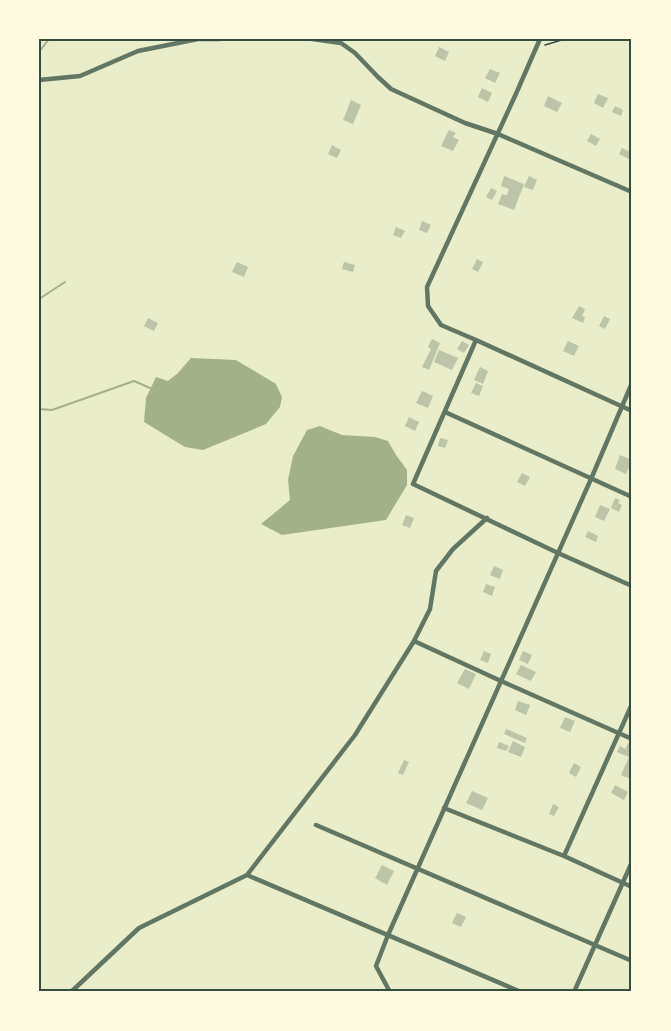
<svg xmlns="http://www.w3.org/2000/svg" width="671" height="1031" font-family="Karla,sans-serif">
  <rect width="100%" height="100%" fill="#e9edc9"/>
  <!-- water -->
  <path fill="#a3b18a" d="M191 358 236 360 276 384 282 397 280 407 266 424 203 450 185 447 144 422 146 398 156 377 168 381 178 373Z
    M320 426 342 435 375 437 388 441 396 455 407 470V485L386 520 282 535 261 524 290 500 288 480 293 456 307 430Z"/>
  <g fill="none" stroke-linecap="round" stroke-linejoin="round">
    <!-- stream -->
    <path stroke="#a3b18a" stroke-width="2" d="M39 52 49 39
      M39 100 40 103 39 116
      M39 147V163
      M39 299 65 282
      M39 409 52 410 134 381 150 388"/>
  </g>
  <!-- building -->
  <path fill="#bcc5a7" d="M439 47 449 52 445 61 435 56Z
    M490 69 500 73 495 83 485 78Z
    M482 88 492 93 488 102 478 97Z
    M598 94 608 98 603 108 594 103Z
    M548 96 562 103 557 112 544 106Z
    M351 100 361 105 353 124 343 120Z
    M615 106 623 110 621 116 612 112Z
    M449 130 456 133 453 137 459 140 453 151 441 146Z
    M591 134 600 139 596 146 587 141Z
    M332 145 341 150 337 158 328 154Z
    M622 148 632 153 629 159 619 154Z
    M504 176 524 184 514 210 498 204 502 194 507 195 509 189 501 186Z
    M529 176 537 180 533 190 524 187Z
    M491 188 497 191 492 200 486 197Z
    M422 221 431 225 427 233 419 230Z
    M396 227 405 231 401 238 393 235Z
    M477 259 483 262 478 272 472 269Z
    M237 262 248 267 244 277 232 272Z
    M344 262 355 265 353 272 342 269Z
    M579 306 585 309 582 316 585 317 583 323 572 318Z
    M604 316 610 319 605 329 599 326Z
    M148 318 158 323 154 331 144 326Z
    M432 339 440 343 429 370 422 367 431 349 428 347Z
    M462 341 469 345 464 353 457 349Z
    M568 341 579 346 574 356 563 351Z
    M439 350 458 358 452 370 434 362Z
    M480 367 488 371 483 384 474 380Z
    M476 383 483 386 479 396 471 393Z
    M422 391 433 396 428 408 416 403Z
    M409 417 419 422 415 431 405 426Z
    M440 438 448 440 445 448 438 446Z
    M620 455 632 460 626 474 615 469Z
    M522 473 530 477 525 486 517 482Z
    M615 498 620 500 618 503 622 505 619 512 611 508Z
    M600 505 610 509 604 521 595 517Z
    M406 515 414 518 410 528 402 525Z
    M588 531 598 536 596 542 585 537Z
    M494 566 503 570 500 579 490 575Z
    M486 584 495 587 492 596 483 592Z
    M484 651 491 654 488 663 480 660Z
    M523 651 532 655 528 664 519 660Z
    M521 665 536 672 531 681 516 674Z
    M465 669 476 674 469 689 457 683Z
    M518 701 530 705 526 715 515 710Z
    M565 717 575 721 570 732 560 728Z
    M506 729 527 738 525 743 504 734Z
    M513 741 525 747 521 757 508 752Z
    M499 742 509 746 506 751 497 748Z
    M628 743 632 745V750L629 757 617 752 620 746 625 749Z
    M629 757 632 758 631 779 621 775Z
    M404 760 409 762 403 775 398 773Z
    M574 763 581 767 576 777 569 773Z
    M615 785 628 792 624 800 611 793Z
    M472 791 488 798 482 810 466 803Z
    M553 804 559 807 554 816 549 814Z
    M382 865 394 871 387 885 375 878Z
    M457 913 466 917 461 927 452 923Z"/>
  <g fill="none" stroke-linecap="round" stroke-linejoin="round">
    <!-- path -->
    <path stroke="#344e41" stroke-width="1.5" d="M627 39H632
      M545 45 565 39"/>
    <!-- minor -->
    <path stroke="#617663" stroke-width="4.5" d="M312 39 341 43 355 53 378 77 391 89 465 123 498 134 632 192
      M540 39 515 96 427 287 428 306 441 325 476 340 632 411
      M39 80 80 76 138 51 198 39H220
      M476 340 413 484 558 553 632 586
      M445 412 632 497
      M414 641 501 681 632 739
      M444 808 564 856 632 887
      M316 825 632 961
      M564 856 632 704
      M247 875 521 992
      M71 992 139 928 247 875 355 735 414 641 430 609 436 571 453 549 487 518
      M390 992 376 966 388 935 591 479 632 383
      M574 992 632 862"/>
  </g>
  <!-- border -->
  <rect width="671" height="1031" fill="none" stroke="#fefae0" stroke-width="81"/>
  <rect x="40" y="40" width="590" height="950" fill="none" stroke="#344e41" stroke-width="2"/>
</svg>
